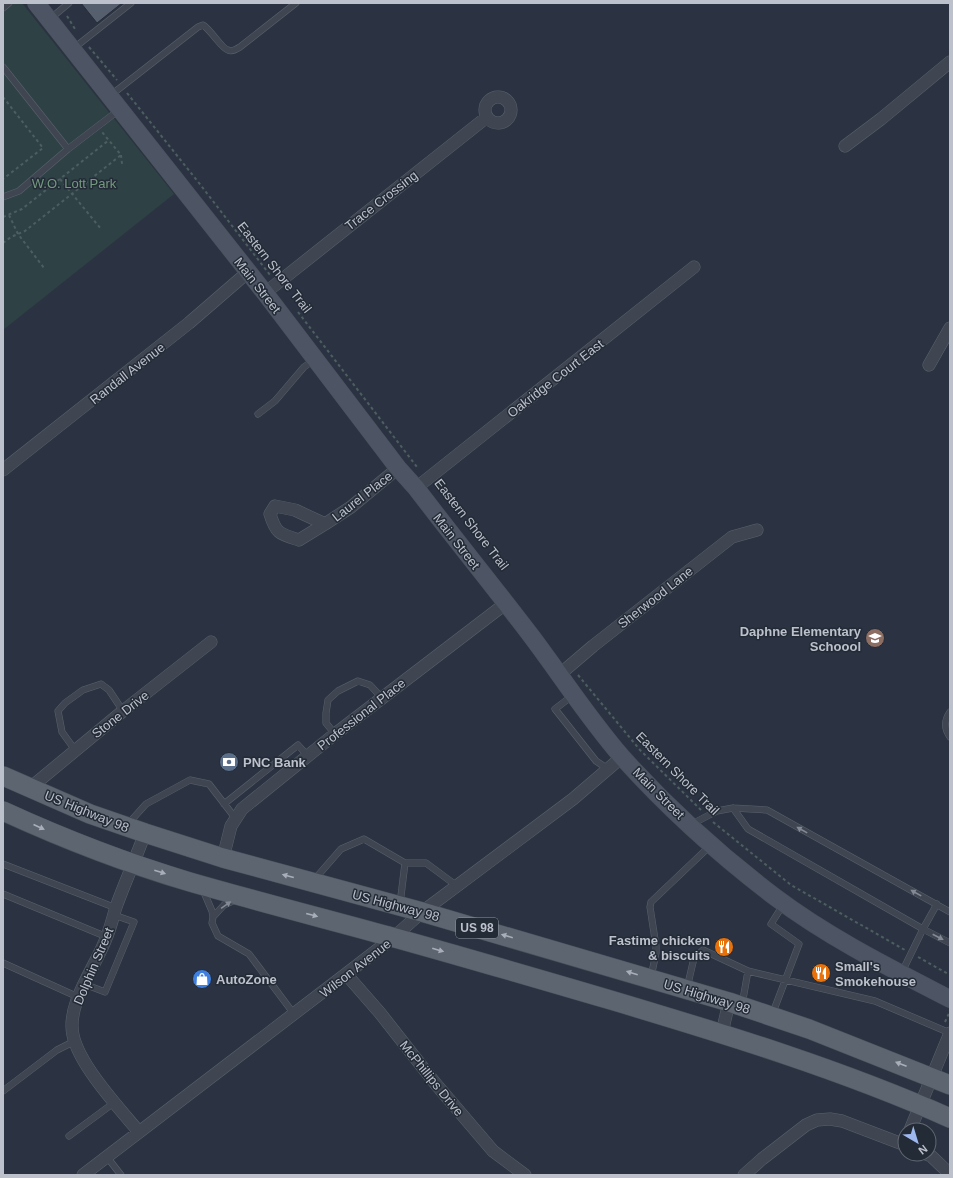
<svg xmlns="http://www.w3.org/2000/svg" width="953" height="1178" font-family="Arial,sans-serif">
  <rect width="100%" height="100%" fill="#2b3342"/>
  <!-- green -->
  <path fill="#2e4144" d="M3 3H22L174 194 3 330Z"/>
  <!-- building -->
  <path fill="#565f6e" stroke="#252d39" d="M81 3H122L97 23Z"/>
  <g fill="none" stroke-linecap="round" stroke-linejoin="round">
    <!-- lane casing -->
    <g stroke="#5a616c" stroke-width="7">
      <path id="lane" d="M3 8 9 3
        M51 18 69 3
        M74 48 131 3
        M3 67 68 149 119 110
        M111 95 198 27 203 25C211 30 222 49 228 50 232 52 237 49 240 47L296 3
        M3 197 19 191 68 149
        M258 414 275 401 304 367 314 360
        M572 696 555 709 596 761 608 769
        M950 712C944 721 944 728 950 737
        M335 734 326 723V713L328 700 338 691 358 681 370 685 382 698
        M75 750 62 732 58 711 65 703 83 690 101 684 109 690 123 711
        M224 804 298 745 308 756
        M733 808 748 829 923 929 937 904
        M128 824 146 804 190 780 209 784 236 819
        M692 824 717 811 733 808 767 810 950 912
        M405 863H426L457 886
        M3 864 116 908
        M314 880 341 849 364 839 405 863 400 904
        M203 890 212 911 213 917 212 923 218 936 249 954 294 1014
        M3 894 107 937
        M213 917 224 905 235 900
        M3 963 78 997
        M902 972 923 929 950 943
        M651 977 656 953V946L650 907 651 902 711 845
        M84 984 105 992 134 922 114 915
        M687 988 694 958 703 950 748 971
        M742 1005 748 971 875 1001 950 1033
        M772 1015 799 944 771 924 783 905
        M3 1091 57 1050 75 1041
        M69 1136 115 1102
        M107 1157 121 1175"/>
    </g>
    <!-- street casing -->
    <g stroke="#5a616c" stroke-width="13">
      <path id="street" d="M485 110a13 13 0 1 1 26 0a13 13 0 1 1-26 0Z
        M845 146 881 119 950 62
        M265 293 487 117
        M929 365 950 328
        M3 470 189 323 248 272
        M416 488 694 267
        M275 506 295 510 325 524 299 540C280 534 276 534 270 514Z
        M325 524 351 507 398 468
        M559 675 593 646 732 537 757 530
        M30 788 123 711 211 642
        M223 858 231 826 242 809 335 734 505 604
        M346 974 380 1013 435 1083 493 1151 525 1175
        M722 1033 729 1002
        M910 1130 950 1033
        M139 1132C119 1108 79 1065 73 1035 66 1003 97 965 107 936 111 926 113 917 116 907 125 882 136 858 145 833
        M926 1154 931 1156 950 1174
        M83 1175 346 974 394 937 422 912 573 799 622 757
        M744 1175 762 1159 806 1125 817 1120 830 1119 842 1121 905 1145"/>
    </g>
    <!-- secondary casing -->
    <g stroke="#484f5b" stroke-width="18">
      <path id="secondary" d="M36 3 265 293 398 468 416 488C454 538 494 587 532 637 562 677 589 719 622 757 667 807 721 856 775 897 828 937 890 968 950 999"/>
    </g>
    <!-- primary casing -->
    <g stroke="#484f5b" stroke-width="20">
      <path id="primary" d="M3 776 90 814 145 833 223 858 422 912 729 1002 809 1029 950 1085
        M3 811C64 839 126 863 190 882 256 901 322 918 388 936 464 957 539 979 614 1001 728 1035 842 1070 950 1118"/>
    </g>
    <!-- path -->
    <path stroke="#4d5e61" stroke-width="2" stroke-dasharray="3 3" stroke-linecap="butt" d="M67 16 75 29
      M89 47 117 80
      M127 93 199 183 270 275
      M3 97 43 148 3 179
      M121 155 122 164
      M60 179 101 229
      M9 215 18 234 44 268
      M3 217 22 209 109 140
      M3 243 11 237 25 231 121 155 102 132
      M298 312 417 467
      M578 675 640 750 701 810
      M713 822 791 885 905 950
      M918 957 950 975
      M945 1022 950 1011"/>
    <!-- lane -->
    <use href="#lane" stroke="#3f4652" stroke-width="6"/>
    <!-- street -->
    <use href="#street" stroke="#3f4652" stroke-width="12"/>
    <!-- secondary -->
    <use href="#secondary" stroke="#4d5564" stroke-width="17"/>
    <!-- primary -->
    <use href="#primary" stroke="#5d6571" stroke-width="19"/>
  </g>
  <!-- one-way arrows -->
  <defs><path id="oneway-solid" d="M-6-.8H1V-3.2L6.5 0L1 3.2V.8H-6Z"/></defs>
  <g fill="#a9afb9">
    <use href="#oneway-solid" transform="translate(39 827) rotate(24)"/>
    <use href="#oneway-solid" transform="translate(160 872) rotate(18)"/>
    <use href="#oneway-solid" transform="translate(288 876) rotate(-165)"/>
    <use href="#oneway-solid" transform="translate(312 915) rotate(15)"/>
    <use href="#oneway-solid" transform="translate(507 936) rotate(-164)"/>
    <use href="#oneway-solid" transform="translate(438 950) rotate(16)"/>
    <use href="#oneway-solid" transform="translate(632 973) rotate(-163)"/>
    <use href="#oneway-solid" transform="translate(901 1064) rotate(-159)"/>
  </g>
  <g fill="#848a95">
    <use href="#oneway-solid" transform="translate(802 830) rotate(-151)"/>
    <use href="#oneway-solid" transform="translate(916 893) rotate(-151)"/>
    <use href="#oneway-solid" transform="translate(226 905) rotate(-35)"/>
    <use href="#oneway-solid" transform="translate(938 937) rotate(27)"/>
  </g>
  <!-- icons -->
  <defs>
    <g id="school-disc" transform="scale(1)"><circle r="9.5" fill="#8d6e63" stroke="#232b37"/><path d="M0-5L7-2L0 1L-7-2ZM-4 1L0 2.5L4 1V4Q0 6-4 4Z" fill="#fff"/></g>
    <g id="bank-disc" transform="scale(1)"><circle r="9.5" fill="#5c6f8a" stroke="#232b37"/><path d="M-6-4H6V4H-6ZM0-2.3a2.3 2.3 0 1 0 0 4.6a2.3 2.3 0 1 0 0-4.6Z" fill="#fff"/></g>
    <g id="restaurant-disc" transform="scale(1)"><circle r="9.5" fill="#e8710a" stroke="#232b37"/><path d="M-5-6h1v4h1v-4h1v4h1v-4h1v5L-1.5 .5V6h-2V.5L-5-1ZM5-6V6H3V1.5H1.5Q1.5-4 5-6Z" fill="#fff"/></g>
    <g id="shop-disc" transform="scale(1)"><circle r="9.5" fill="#3f7fe0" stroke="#232b37"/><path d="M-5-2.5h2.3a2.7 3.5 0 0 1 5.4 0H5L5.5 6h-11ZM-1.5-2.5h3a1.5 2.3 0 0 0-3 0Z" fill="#fff"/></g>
  </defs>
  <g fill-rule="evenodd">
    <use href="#school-disc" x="875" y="638"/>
    <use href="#bank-disc" x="229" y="762"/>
    <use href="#restaurant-disc" x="724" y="947"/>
    <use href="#restaurant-disc" x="821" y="973"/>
    <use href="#shop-disc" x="202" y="979"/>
  </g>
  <g text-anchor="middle" stroke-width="3" stroke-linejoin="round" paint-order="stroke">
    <!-- shield labels -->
    <rect fill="#232b37" stroke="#8e949f" stroke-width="1" x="456" y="918" width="42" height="20" rx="3"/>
    <g font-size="12" font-weight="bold" fill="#bcc1cb">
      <text x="477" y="932">US 98</text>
    </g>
    <!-- park labels -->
    <g font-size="13" fill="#759a7f" stroke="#232b37">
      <text x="74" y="188">W.O. Lott Park</text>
    </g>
    <!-- street labels -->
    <g font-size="13" fill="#bcc1cb" stroke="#232b37">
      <text transform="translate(381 200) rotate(-38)" y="5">Trace Crossing</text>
      <text transform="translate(275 267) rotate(52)" y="5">Eastern Shore Trail</text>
      <text transform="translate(258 285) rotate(52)" y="5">Main Street</text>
      <text transform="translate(127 373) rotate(-38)" y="5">Randall Avenue</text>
      <text transform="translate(555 378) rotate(-38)" y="5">Oakridge Court East</text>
      <text transform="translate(362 496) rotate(-38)" y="5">Laurel Place</text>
      <text transform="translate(472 524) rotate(52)" y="5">Eastern Shore Trail</text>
      <text transform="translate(457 541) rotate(52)" y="5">Main Street</text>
      <text transform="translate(655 597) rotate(-38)" y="5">Sherwood Lane</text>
      <text transform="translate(120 714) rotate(-38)" y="5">Stone Drive</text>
      <text transform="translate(361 714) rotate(-38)" y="5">Professional Place</text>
      <text transform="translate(678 773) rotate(45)" y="5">Eastern Shore Trail</text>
      <text transform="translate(659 793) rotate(45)" y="5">Main Street</text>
      <text transform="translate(87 811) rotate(22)" y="5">US Highway 98</text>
      <text transform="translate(396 905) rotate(15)" y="5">US Highway 98</text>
      <text transform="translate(93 966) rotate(-67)" y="5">Dolphin Street</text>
      <text transform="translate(355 968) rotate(-38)" y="5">Wilson Avenue</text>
      <text transform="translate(707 996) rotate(17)" y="5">US Highway 98</text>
      <text transform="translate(432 1078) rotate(51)" y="5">McPhillips Drive</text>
    </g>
    <!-- poi labels -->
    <g font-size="13" font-weight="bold" fill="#bcc1cb" stroke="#232b37" text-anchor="start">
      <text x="861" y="636" text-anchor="end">Daphne Elementary<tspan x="861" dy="15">Schoool</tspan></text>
      <text x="243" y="767">PNC Bank</text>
      <text x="710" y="945" text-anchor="end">Fastime chicken<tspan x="710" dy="15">&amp; biscuits</tspan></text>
      <text x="835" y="971">Small's<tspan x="835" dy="15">Smokehouse</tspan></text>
      <text x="216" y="984">AutoZone</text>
    </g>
  </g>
  <!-- border -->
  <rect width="953" height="1178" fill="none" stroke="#bcc1cb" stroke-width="8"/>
  <!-- north arrow -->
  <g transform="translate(917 1142) rotate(142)"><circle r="19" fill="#232b37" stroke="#606772"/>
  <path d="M0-3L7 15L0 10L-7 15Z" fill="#9eb9ef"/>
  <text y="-6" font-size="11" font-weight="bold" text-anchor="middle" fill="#bcc1cb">N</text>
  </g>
</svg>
